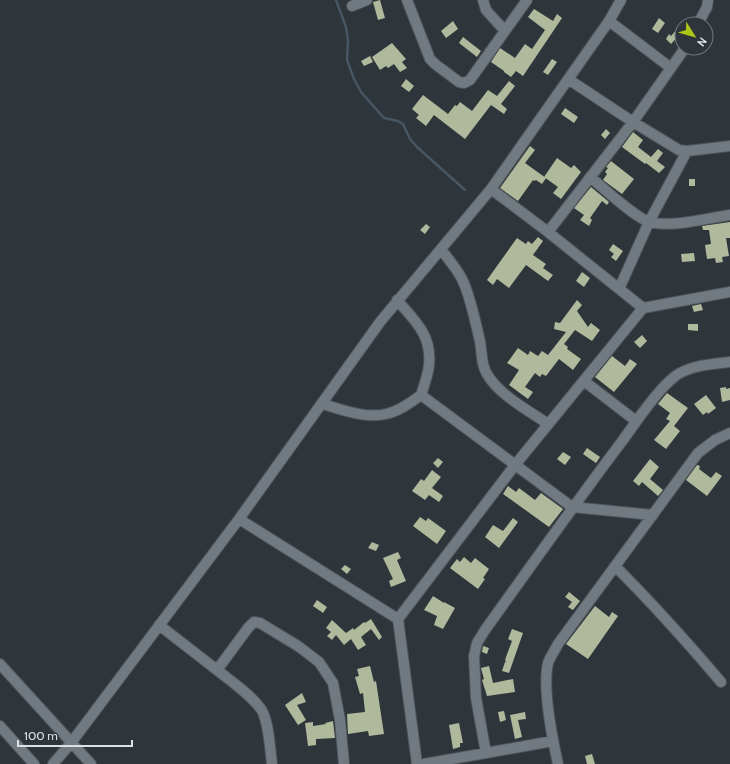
<svg xmlns="http://www.w3.org/2000/svg" width="730" height="764" font-family="Cabin,sans-serif">
  <rect width="100%" height="100%" fill="#2e353b"/>
  <g fill="none" stroke-linecap="round" stroke-linejoin="round">
    <!-- stream -->
    <path stroke="#485663" stroke-width="2.5" d="M336 0 346 27 348 41 347 60 354 79 361 92 384 118 398 121 403 124 410 139 417 147 465 190"/>
  </g>
  <!-- building -->
  <path fill="#b1b99c" d="M380 0 385 18 378 20 373 2Z
    M534 9 553 21 557 14 562 18 523 76 516 71 511 77 504 72V71L491 62 500 48 515 58 525 44 532 49 545 30 528 17Z
    M659 18 665 23 658 33 652 29Z
    M453 21 458 29 446 38 441 31Z
    M679 27 682 30V32L671 44 666 39 669 34 671 36Z
    M463 37 481 51 477 57 459 43Z
    M392 43 406 59 402 62 407 68 400 72 394 64 388 68 386 66 380 70 372 57Z
    M370 56 373 62 364 66 361 61Z
    M552 59 557 62 548 75 543 72Z
    M406 79 414 86 409 92 401 86Z
    M509 81 515 86 501 104 507 109 504 114 491 105 465 139 434 115 426 126 416 118 419 115 412 109 423 95 448 114 455 105 457 106 460 102 472 111 488 90 497 96Z
    M565 108 578 117 574 123 561 114Z
    M606 129 610 133 605 139 601 135Z
    M633 132 643 140 638 147 651 157 658 149 663 153 657 161 665 167 659 173 646 163 645 164 622 147Z
    M530 146 535 150 525 163 546 178 542 184 536 180 534 181 533 180 518 201 500 188Z
    M557 158 571 168 574 165 581 172 561 199 553 193 558 187 544 177Z
    M611 161 634 179 622 194 603 180 607 174 605 172 608 168 606 167Z
    M689 179H695V186H689Z
    M591 187 609 202 607 205 602 201 590 218 592 220 589 226 580 220 584 215 574 208Z
    M730 222V238H726L729 256 722 257 723 262 716 263 715 258 707 259 705 245 711 244 709 230H703L702 226Z
    M426 224 430 227 425 234 420 230Z
    M538 237 543 241 533 255 546 264 543 268 553 275 548 281 526 265 509 288 497 279 493 285 487 280 517 238 526 244 528 241 532 244Z
    M613 244 623 251 616 261 611 257 614 254 609 250Z
    M694 253 695 261 682 262 681 254Z
    M582 272 590 278 584 287 576 281Z
    M577 300 582 305 577 311 588 327 591 323 600 330 592 341 575 330 564 344 568 347 567 349 581 359 573 370 559 359 546 376 542 374 540 377 535 373 525 387 533 392 528 399 509 385 519 370 507 363 518 348 528 355 530 351 538 356 542 351 548 355 566 332 554 329 555 322 560 323Z
    M701 304 703 310 694 312 692 306Z
    M688 324H698V331L688 330Z
    M642 335 647 341 640 348 634 342Z
    M612 356 625 366 630 359 637 364 614 392 595 377Z
    M726 387V389L730 388V400L722 402 720 388Z
    M667 393 688 408 674 426 680 431 666 449 654 440 670 421 666 419 670 413 658 404Z
    M706 395 716 408 708 414 707 412 703 415 694 404Z
    M587 448 600 457 596 463 583 454Z
    M563 452 571 457 565 465 557 459Z
    M438 458 443 462 438 468 433 463Z
    M650 459 659 467 650 479 663 490 658 496 642 482 639 486 633 481Z
    M697 465 700 466 699 469 711 478 716 472 722 476 707 496 686 480Z
    M432 470 441 477 432 488 443 496 439 502 429 495 425 500 412 491 421 479 424 481Z
    M508 486 516 492 519 488 535 500 541 493 563 509 549 527 503 494Z
    M420 517 426 521 428 518 446 531 437 544 413 526Z
    M513 518 518 522 499 548 485 537 493 525 503 531Z
    M372 542 379 545 376 551 368 548Z
    M398 552 401 558 397 560 406 581 391 587 389 581 393 579 383 558Z
    M464 557 471 563 475 558 489 569 483 578 485 579 478 589 450 568 457 559 460 562Z
    M345 565 351 569 347 574 341 569Z
    M569 592 580 601 573 610 568 607 572 602 565 597Z
    M433 596 444 603V602L455 608 443 629 434 625 437 616 424 610Z
    M317 600 327 607 323 613 313 606Z
    M595 606 609 617 612 612 618 616 588 659 566 644Z
    M371 619 382 637 379 640 371 629 361 637 366 645 358 650 351 639 344 645 336 635 332 640 327 636 331 632 326 628 332 620 346 633 353 628 354 630 364 622 365 623Z
    M512 629 523 633 509 673 502 671 505 662 507 661H505L506 657 512 641 508 639Z
    M483 646 489 648 487 654 482 652Z
    M370 666 374 682 376 681 384 734 369 736 368 731 348 734 347 714 365 712 363 693 360 694 355 677 359 676 357 669Z
    M489 666 493 683 513 679 515 692 487 696 482 680 484 679 481 668Z
    M302 693 306 702 297 705 306 720 298 725 285 705Z
    M504 711 506 720 500 722 498 712Z
    M525 712 526 719 518 720 522 737 515 739 510 715Z
    M333 721 335 738 316 739V745L308 746 305 723 313 722V726L326 724 325 723Z
    M459 723 463 743H460V747L453 749 449 725Z
    M592 754 595 764H587L585 756Z"/>
  <g fill="none" stroke-linecap="round" stroke-linejoin="round">
    <!-- minor casing -->
    <g stroke="#4e5459" stroke-width="12">
      <path id="minor" d="M407 0 430 59 435 64 459 82 464 83 470 80 527 0
        M483 0 486 10 505 31
        M352 6 367 0
        M609 21 671 68
        M698 24 707 7 708 0
        M568 79 633 122 679 150 687 151 730 146
        M590 177C604 188 635 218 650 222 671 228 708 218 730 215
        M491 189 548 232 643 308 730 292
        M548 232 633 122 685 48
        M441 249C448 259 457 269 462 279 471 298 475 321 480 341 482 352 481 365 487 374 499 395 528 410 548 424
        M619 289 649 222 687 151
        M397 300C415 321 432 335 429 365 428 375 424 386 421 395
        M584 381 636 421
        M322 404C341 409 365 419 386 414 399 411 410 403 421 395L572 507 653 515
        M239 519 398 619
        M615 566C652 603 687 642 721 682
        M159 625 217 670
        M0 664 91 764
        M0 726 34 764
        M486 753 553 741
        M53 764 71 743 239 519 380 322 491 189 609 21 621 0
        M272 764C270 750 269 721 261 709 249 693 232 682 217 670L248 628 254 622 260 623 298 646 319 662 333 683 340 720 344 764
        M417 764 398 619 515 465 643 308
        M424 764 486 753 476 698 474 656 477 643 485 630C531 566 576 502 623 440 636 422 662 383 680 373 695 365 713 364 730 362
        M558 764C552 737 542 689 548 663 550 657 555 650 558 644L698 453 715 440 730 433"/>
    </g>
    <!-- minor -->
    <use href="#minor" stroke="#717981" stroke-width="10"/>
  </g>
  <!-- north arrow -->
  <g transform="translate(694 36) rotate(127)"><circle r="19" fill="#2e353b" stroke="#747a7f"/>
  <path d="M0-3L7 15L0 10L-7 15Z" fill="#abc615"/>
  <text y="-6" font-size="11" font-weight="bold" text-anchor="middle" fill="#dde1e5">N</text>
  </g>
  <!-- scale -->
  <path d="M18 740v6h114v-6" fill="none" stroke="#dde1e5" stroke-width="2"/>
  <text x="24" y="740" font-size="12" fill="#dde1e5" stroke="#2e353b" stroke-width="3" paint-order="stroke">100 m</text>
</svg>
